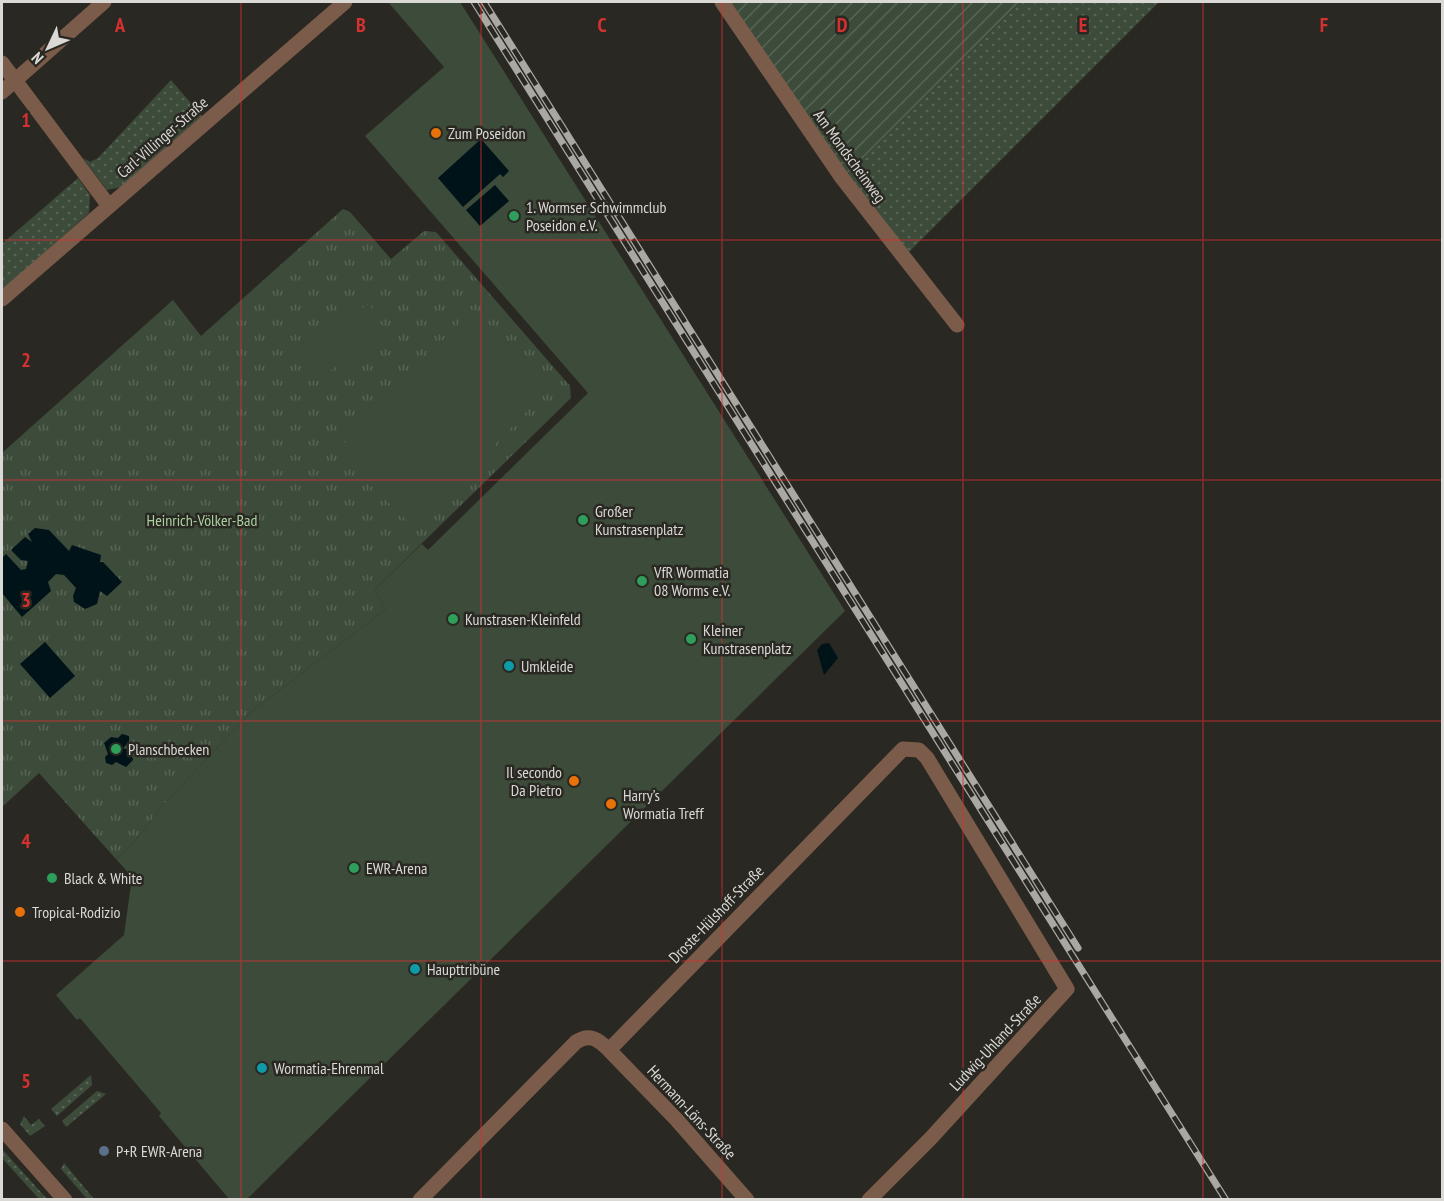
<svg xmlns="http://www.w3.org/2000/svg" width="1444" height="1201" font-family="'PT Sans Narrow',sans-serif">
  <defs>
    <pattern id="grass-dots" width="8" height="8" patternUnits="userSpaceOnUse" patternTransform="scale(1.5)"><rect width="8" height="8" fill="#3d4c3a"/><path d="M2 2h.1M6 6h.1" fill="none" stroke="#586556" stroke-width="1.8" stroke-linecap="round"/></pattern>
    <pattern id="park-tufts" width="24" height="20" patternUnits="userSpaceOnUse" patternTransform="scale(1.5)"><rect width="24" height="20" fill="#3d4c3a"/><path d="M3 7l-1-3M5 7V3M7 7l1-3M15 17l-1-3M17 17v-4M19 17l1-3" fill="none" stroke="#586556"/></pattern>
    <pattern id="garden-furrows" width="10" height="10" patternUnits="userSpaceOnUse" patternTransform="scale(1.5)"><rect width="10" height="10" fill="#3d4c3a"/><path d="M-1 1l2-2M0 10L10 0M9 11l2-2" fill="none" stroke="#586556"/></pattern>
  </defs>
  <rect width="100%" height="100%" fill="#2a2822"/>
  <!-- grass -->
  <path fill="url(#grass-dots)" d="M1020 2H1159L908 253 846 175Z
    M171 80 202 116 121 187 107 190 83 158 90 162 98 158Z
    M78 178 90 195 89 213 2 291V244Z
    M91 1075 92 1085 57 1116 51 1109Z
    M97 1091 106 1094 66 1127 62 1121Z
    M24 1116 31 1125 39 1119 45 1126 30 1136 20 1124Z
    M2 1149 47 1199H39L2 1158Z
    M64 1163 94 1199H87L61 1169Z"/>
  <!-- park -->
  <path fill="url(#park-tufts)" d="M343 209 350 212 391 259 424 231 436 232 570 386 571 398 374 590 386 609 251 712 166 802 134 842 116 859 39 773 2 807V453L173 300 201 336Z"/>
  <!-- garden -->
  <path fill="url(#garden-furrows)" d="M727 2H1020L846 175Z"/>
  <!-- pitch -->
  <path fill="#3d4c3a" d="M388 2H460L845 611 247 1199H229L159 1116 161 1113 80 1018 77 1020 56 995 124 935 132 877 116 859 134 842 166 802 251 712 386 609 374 590 422 544 428 550 588 393 365 136 444 67Z
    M369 304 388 335 313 381 294 350Z
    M473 309 552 385 415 528 336 452Z"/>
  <!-- water -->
  <path fill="#001319" d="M481 139 509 171 503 177 500 174 463 207 438 178Z
    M495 185 509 201 480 226 466 210Z
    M35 528 49 530 69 551 72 545 101 555 100 562H103L122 582 107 596 100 591 97 604 85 609 74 602 73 596 76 588 64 575 56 574 48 582 51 591 22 617 2 593V558L6 554 21 570 26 569 28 561 21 560 11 550 25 537 32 542 28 534Z
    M45 642 75 676 50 698 20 664Z
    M829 643 838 658 824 675 817 650 822 644Z
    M122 734 129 736V742L123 748 131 751 133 760 126 767 116 762 112 765 106 763 105 757 108 754 104 743 111 737 118 738Z"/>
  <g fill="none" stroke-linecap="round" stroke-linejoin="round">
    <!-- minor -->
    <path stroke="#7b5b49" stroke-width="15" d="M722 2 842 178 957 325
      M2 63 109 206
      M2 92 104 2
      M2 299 345 2
      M609 1050 676 1119 747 1200
      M2 1129 65 1200
      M420 1200 576 1042C589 1033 598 1039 609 1050L903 749 919 750 927 758 1067 989 931 1138 869 1200"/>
    <!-- rail casing -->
    <g stroke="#a9a8a3" stroke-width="7">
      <path id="rail" d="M474 2 1226 1200
        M484 2 1078 948"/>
    </g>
    <!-- rail -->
    <use href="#rail" stroke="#2a2822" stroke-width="4.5" stroke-dasharray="14" stroke-linecap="butt"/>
  </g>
  <!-- grid -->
  <path fill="none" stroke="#d63131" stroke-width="1.5" stroke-opacity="0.55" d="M241 2V1200M481 2V1200M722 2V1200M963 2V1200M1203 2V1200M2 240H1442M2 480H1442M2 721H1442M2 961H1442"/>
  <!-- markers -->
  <g fill="#e8710a" stroke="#2a2822" stroke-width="2">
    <circle cx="436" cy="133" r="6"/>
    <circle cx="574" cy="781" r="6"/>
    <circle cx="611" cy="804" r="6"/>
    <circle cx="20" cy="912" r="6"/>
  </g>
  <g fill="#2e9e5b" stroke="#2a2822" stroke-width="2">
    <circle cx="514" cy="216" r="6"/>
    <circle cx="583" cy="520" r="6"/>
    <circle cx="642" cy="581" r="6"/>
    <circle cx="453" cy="619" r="6"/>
    <circle cx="691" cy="639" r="6"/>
    <circle cx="116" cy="749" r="6"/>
    <circle cx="354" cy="868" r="6"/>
    <circle cx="52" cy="878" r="6"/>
  </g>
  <g fill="#0f9aa8" stroke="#2a2822" stroke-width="2">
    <circle cx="509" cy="666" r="6"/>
    <circle cx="415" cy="969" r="6"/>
    <circle cx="262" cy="1068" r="6"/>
  </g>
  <circle fill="#5c6f8a" stroke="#2a2822" stroke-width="2" cx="104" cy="1151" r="6"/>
  <g text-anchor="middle" stroke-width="5" stroke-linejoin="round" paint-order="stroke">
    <!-- poi labels -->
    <g font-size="16" fill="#dad9d5" stroke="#2a2822" text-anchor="start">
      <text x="448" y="139">Zum Poseidon</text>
      <text x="526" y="213">1. Wormser Schwimmclub<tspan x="526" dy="18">Poseidon e.V.</tspan></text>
      <text x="595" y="517">Großer<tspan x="595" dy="18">Kunstrasenplatz</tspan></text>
      <text x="654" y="578">VfR Wormatia<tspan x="654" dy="18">08 Worms e.V.</tspan></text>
      <text x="465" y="625">Kunstrasen-Kleinfeld</text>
      <text x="703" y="636">Kleiner<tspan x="703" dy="18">Kunstrasenplatz</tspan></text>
      <text x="521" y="672">Umkleide</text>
      <text x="128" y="755">Planschbecken</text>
      <text x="562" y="778" text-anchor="end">Il secondo<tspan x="562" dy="18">Da Pietro</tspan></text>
      <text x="623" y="801">Harry’s<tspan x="623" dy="18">Wormatia Treff</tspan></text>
      <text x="366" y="874">EWR-Arena</text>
      <text x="64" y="884">Black &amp; White</text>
      <text x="32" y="918">Tropical-Rodizio</text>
      <text x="427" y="975">Haupttribüne</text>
      <text x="274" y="1074">Wormatia-Ehrenmal</text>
      <text x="116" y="1157">P+R EWR-Arena</text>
    </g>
    <!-- street labels -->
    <g font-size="16" fill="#dad9d5" stroke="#2a2822">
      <text transform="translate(162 137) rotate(-41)" y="6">Carl-Villinger-Straße</text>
      <text transform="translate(850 156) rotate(54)" y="6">Am Mondscheinweg</text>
      <text transform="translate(716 914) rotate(-46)" y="6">Droste-Hülshoff-Straße</text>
      <text transform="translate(995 1042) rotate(-47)" y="6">Ludwig-Uhland-Straße</text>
      <text transform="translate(692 1112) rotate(47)" y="6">Hermann-Löns-Straße</text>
    </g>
    <!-- park labels -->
    <g font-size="16" fill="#a9d29f" stroke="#2a2822">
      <text x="202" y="526">Heinrich-Völker-Bad</text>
    </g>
  </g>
  <g font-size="20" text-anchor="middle" font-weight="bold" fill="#d63131" stroke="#2a2822" stroke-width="5" stroke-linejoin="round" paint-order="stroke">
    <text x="120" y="32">A</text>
    <text x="361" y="32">B</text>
    <text x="602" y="32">C</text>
    <text x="842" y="32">D</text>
    <text x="1083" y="32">E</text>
    <text x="1324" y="32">F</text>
    <text x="26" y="127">1</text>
    <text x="26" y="367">2</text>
    <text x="26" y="607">3</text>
    <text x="26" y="848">4</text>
    <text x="26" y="1088">5</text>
  </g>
  <!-- border -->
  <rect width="1444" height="1201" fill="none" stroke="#dad9d5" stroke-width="6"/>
  <!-- north arrow -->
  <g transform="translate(48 48) rotate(226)" stroke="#2a2822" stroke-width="4.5" paint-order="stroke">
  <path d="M0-4.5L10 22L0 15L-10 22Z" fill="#dad9d5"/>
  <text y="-9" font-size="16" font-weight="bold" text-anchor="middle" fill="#dad9d5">N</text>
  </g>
</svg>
